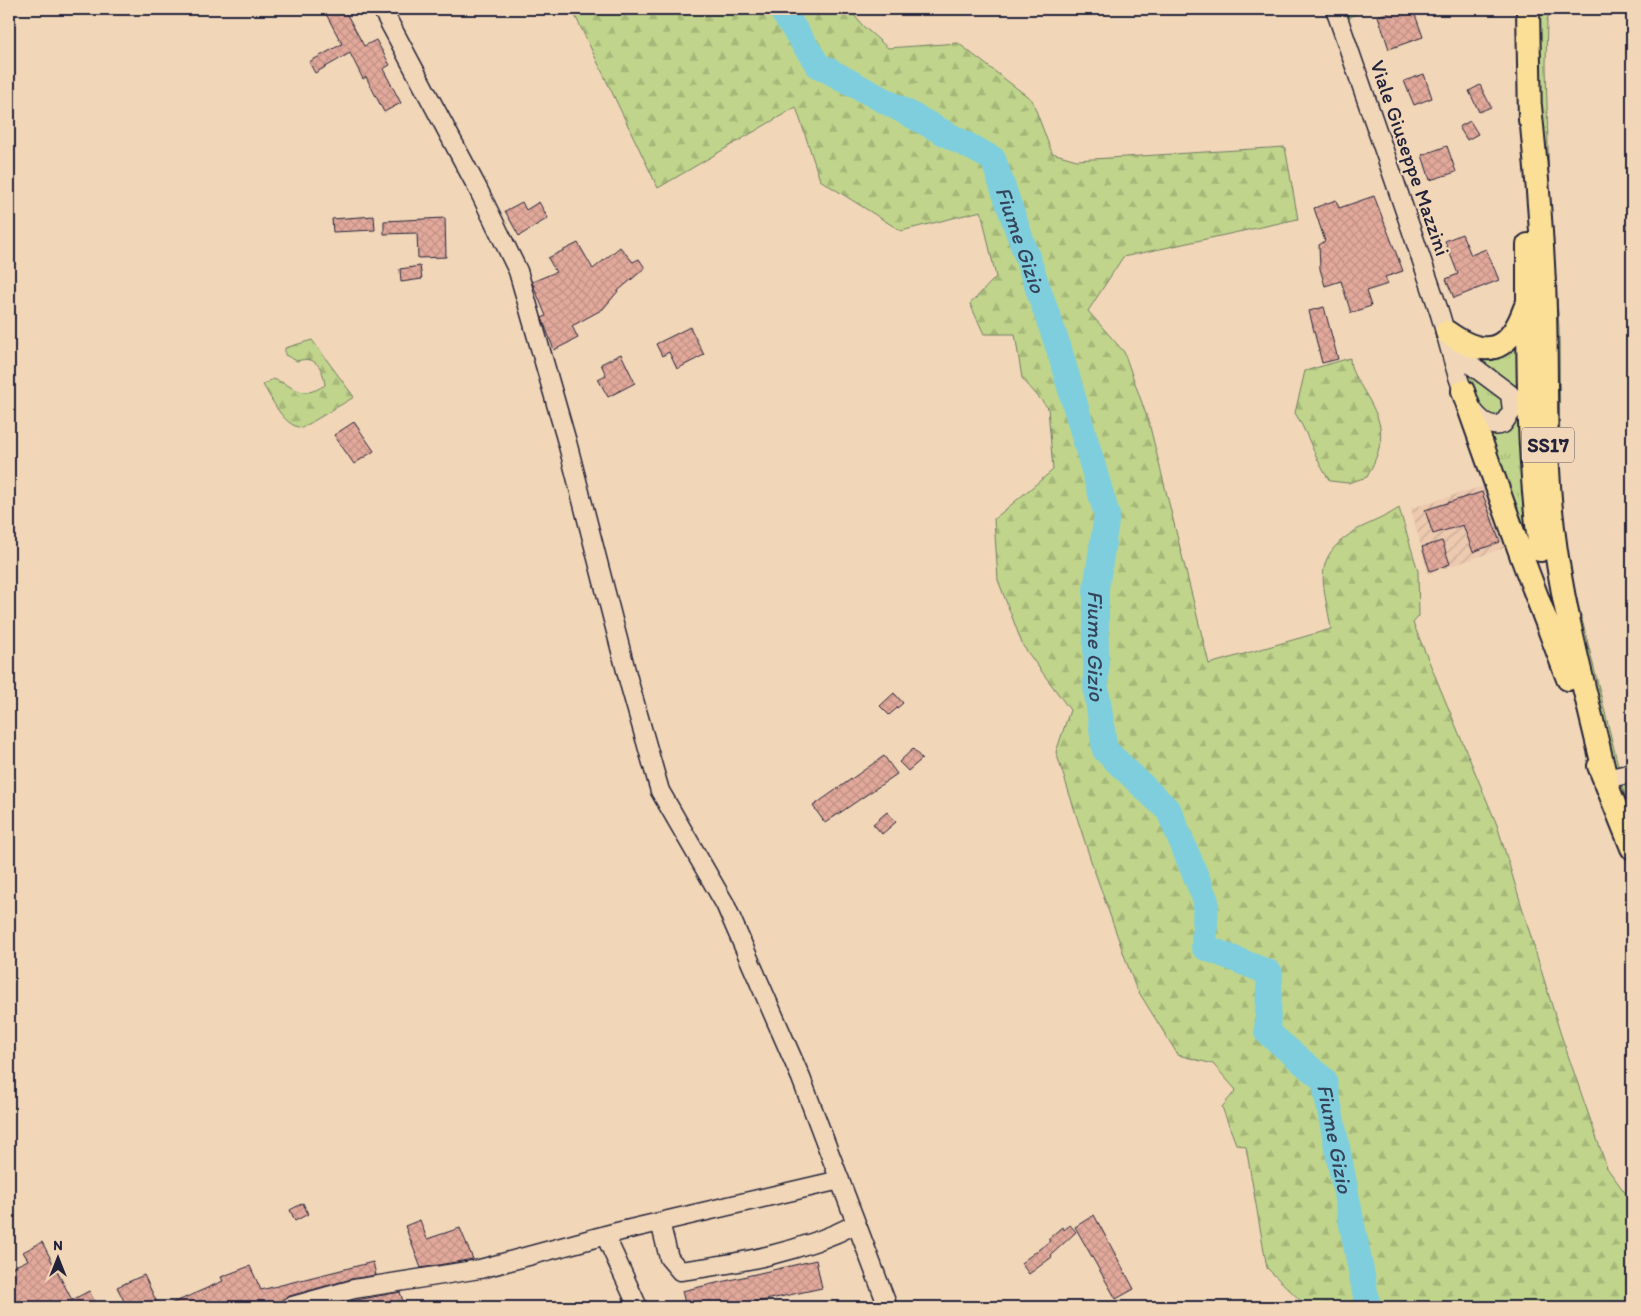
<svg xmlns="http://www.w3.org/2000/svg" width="1641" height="1316" font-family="Itim,sans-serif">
  <defs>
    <pattern id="industrial-furrows" width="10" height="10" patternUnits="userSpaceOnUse" patternTransform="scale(1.25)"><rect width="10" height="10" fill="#ecc9af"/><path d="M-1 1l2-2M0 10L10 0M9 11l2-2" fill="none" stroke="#caac97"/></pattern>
    <pattern id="grass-tufts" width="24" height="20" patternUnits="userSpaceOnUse" patternTransform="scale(1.25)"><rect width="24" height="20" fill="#c0d58b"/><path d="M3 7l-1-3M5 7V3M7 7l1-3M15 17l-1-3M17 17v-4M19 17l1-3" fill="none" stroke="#a5b779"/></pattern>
    <pattern id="forest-firs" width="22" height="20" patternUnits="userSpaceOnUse" patternTransform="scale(1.25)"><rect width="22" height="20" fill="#c0d58b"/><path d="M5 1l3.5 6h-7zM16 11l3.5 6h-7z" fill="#a5b779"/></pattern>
    <pattern id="building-cross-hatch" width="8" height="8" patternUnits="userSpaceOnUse" patternTransform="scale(1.25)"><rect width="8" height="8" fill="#e2a99b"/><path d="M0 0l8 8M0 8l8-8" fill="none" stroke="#c29186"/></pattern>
  </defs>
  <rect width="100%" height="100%" fill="#f1d7b8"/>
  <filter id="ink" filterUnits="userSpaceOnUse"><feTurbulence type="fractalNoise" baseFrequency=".02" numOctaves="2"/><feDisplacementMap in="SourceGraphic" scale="10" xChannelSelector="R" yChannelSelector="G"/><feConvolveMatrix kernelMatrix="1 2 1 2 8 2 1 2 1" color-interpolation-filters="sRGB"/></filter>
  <g filter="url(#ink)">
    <!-- industrial -->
    <path fill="url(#industrial-furrows)" d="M1490 484 1510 546 1428 574 1411 508Z"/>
    <!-- grass -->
    <path fill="url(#grass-tufts)" stroke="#717c63" d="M1541 9H1551L1547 20 1546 65 1549 185 1559 328 1560 488 1569 567 1618 765 1632 802V814L1601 729 1562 566 1537 18Z
      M1509 344 1519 345 1530 552 1488 437 1493 431 1517 414 1471 355Z
      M1469 372 1507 401 1501 415 1495 418 1482 414 1465 382Z"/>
    <!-- forest -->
    <path fill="url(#forest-firs)" stroke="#717c63" d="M572 9H849L863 26 888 48 958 43 1032 100 1052 153 1077 160 1285 147 1298 219 1123 257 1088 311 1124 352 1149 423 1209 664 1331 629C1324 582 1309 558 1358 529 1372 522 1386 517 1399 508L1418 571 1419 616 1413 623 1497 825 1560 1032 1607 1168 1632 1202V1307H1303L1302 1302 1267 1268 1246 1147 1236 1144 1222 1107 1236 1090 1213 1064 1178 1055 1135 986 1091 861 1056 752 1070 710 1023 646 998 580 994 519 1053 470 1048 408 1022 378 1015 334H984L970 304 996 277 981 211 901 231 820 180 796 107 658 188Z
      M1343 9H1361V10L1347 20Z
      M312 340 354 397 302 428C282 425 273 400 263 385L273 379C296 386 300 401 325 385 323 368 316 355 297 361L285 355V348Z
      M1350 358C1350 369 1355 377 1361 386 1384 424 1388 437 1367 477L1348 483 1330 481C1315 460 1309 435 1295 413L1305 371Z"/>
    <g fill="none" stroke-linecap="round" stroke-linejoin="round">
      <!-- river -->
      <path stroke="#7fcedd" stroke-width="26" id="s1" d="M781 9 818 65 993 159 1059 349 1107 515 1096 589V687L1105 750 1169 811 1206 901 1204 947 1270 973 1267 1032 1324 1080 1368 1307"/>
    </g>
    <!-- building -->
    <path fill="url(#building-cross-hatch)" stroke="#22223b" d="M336 9H344L364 46 376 40 390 65 383 69 401 103 384 112 366 77 363 79 350 53 315 73 309 62 342 44 326 14Z
      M1399 9H1413L1423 37 1389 49 1378 16Z
      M1424 74 1432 98 1414 105 1404 81Z
      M1480 85 1491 107 1479 112 1469 91Z
      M1470 121 1478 134 1467 140 1459 127Z
      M1447 146 1456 172 1430 180 1422 155Z
      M1374 196 1403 271 1385 277 1388 284 1366 291 1371 306 1351 313 1341 281 1325 286 1320 269 1319 245 1325 241 1314 208 1336 200 1339 208Z
      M522 202 526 210 539 202 548 218 519 236 505 211Z
      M374 216 375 230 333 232 332 219Z
      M445 218 446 257 418 258 417 233 384 234V221Z
      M1462 234 1471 255 1486 249 1499 280 1454 298 1446 279 1458 274 1445 241Z
      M578 243 593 269 620 247 633 262 639 259 645 268 619 290 603 309 572 326 578 338 554 350 542 318 546 316 532 282 556 272 548 258Z
      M420 266 422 279 401 282 400 269Z
      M1324 307 1338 359 1322 363 1309 311Z
      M690 327 704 355 677 369 669 352 662 356 656 344Z
      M621 354 635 383 608 397 598 379 606 375 601 364Z
      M354 422 374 451 354 464 334 435Z
      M1482 492 1500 542 1473 552 1463 525 1433 534 1425 510Z
      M1442 541 1450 564 1430 571 1422 547Z
      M894 693 903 703 889 715 880 706Z
      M913 749 922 759 908 771 899 762Z
      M884 756 897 774 825 823 813 806Z
      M887 812 896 822 882 834 873 824Z
      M303 1203 308 1214 295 1221 290 1210Z
      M1094 1215 1134 1289 1116 1299 1075 1227Z
      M420 1220 427 1239 460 1228 473 1259 421 1268 405 1226Z
      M1070 1225 1076 1232 1051 1255 1052 1257 1029 1274 1021 1263 1050 1241 1048 1239 1062 1227 1064 1230Z
      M42 1242 72 1300 89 1291 98 1307H21L9 1297V1269L28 1260 23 1252Z
      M816 1260 822 1288 733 1307H686L682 1291Z
      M373 1262 376 1275 351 1279 286 1297 279 1304 267 1307H164L223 1281 221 1277 250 1266 261 1290Z
      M144 1275 159 1307H127L117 1287Z
      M400 1292 405 1307H353L351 1301Z"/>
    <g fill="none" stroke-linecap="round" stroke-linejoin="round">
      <!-- minor casing -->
      <g stroke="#22223b" stroke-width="21">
        <path id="minor" d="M382 9 478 189 518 271 567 442 630 686 660 791 725 904 801 1078 888 1307
          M1335 9C1370 109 1404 208 1438 308 1447 334 1458 389 1472 409 1479 419 1490 429 1503 424L1512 411 1510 394 1466 361 1447 331
          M1606 779 1632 773
          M660 1222 669 1258 680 1271C741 1263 802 1252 856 1224
          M605 1235 638 1307
          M289 1307 354 1289 480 1269 617 1232 840 1180"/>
      </g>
      <!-- major casing -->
      <g stroke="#22223b" stroke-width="26">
        <path id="major" d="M1528 9 1530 120
          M1530 106C1537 174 1543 242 1545 310 1547 382 1544 456 1553 528 1563 614 1587 696 1606 779
          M1528 245C1528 346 1527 449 1540 550
          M1447 332C1486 360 1509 352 1525 308
          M1463 391 1523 560 1568 679
          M1599 766 1632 848"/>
      </g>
      <!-- minor -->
      <use href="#minor" stroke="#f1d7b8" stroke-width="18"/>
      <!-- major -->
      <use href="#major" stroke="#fbdf96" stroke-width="22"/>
    </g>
  </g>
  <g text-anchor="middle" stroke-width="4.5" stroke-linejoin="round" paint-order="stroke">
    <!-- shield labels -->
    <rect fill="#f1d7b8" stroke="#605860" stroke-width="1" x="1522" y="427.5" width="52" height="35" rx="4"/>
    <g font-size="20" font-weight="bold" fill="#22223b">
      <text x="1548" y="452">SS17</text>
    </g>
    <!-- street labels -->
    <g font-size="21" fill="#22223b" stroke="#f1d7b8">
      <text transform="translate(1410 158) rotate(71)" y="7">Viale Giuseppe Mazzini</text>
    </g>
    <!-- water labels -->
    <g font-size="22" font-style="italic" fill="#35445b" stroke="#f1d7b8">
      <text dy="8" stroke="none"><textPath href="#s1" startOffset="351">Fiume Gizio</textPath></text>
      <text dy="8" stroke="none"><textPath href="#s1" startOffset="771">Fiume Gizio</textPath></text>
      <text dy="8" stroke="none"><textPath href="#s1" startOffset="1372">Fiume Gizio</textPath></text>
    </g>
  </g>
  <!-- margin -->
  <rect width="1641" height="1316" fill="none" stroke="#f1d7b8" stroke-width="30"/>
  <rect x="15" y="15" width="1611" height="1286" fill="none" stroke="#22223b" stroke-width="2" filter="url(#ink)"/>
  <!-- north arrow -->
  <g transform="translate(58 1258)" stroke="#f1d7b8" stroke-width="4" paint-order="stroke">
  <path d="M0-4L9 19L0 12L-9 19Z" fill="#22223b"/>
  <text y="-8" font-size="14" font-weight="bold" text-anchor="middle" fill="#22223b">N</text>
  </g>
</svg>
